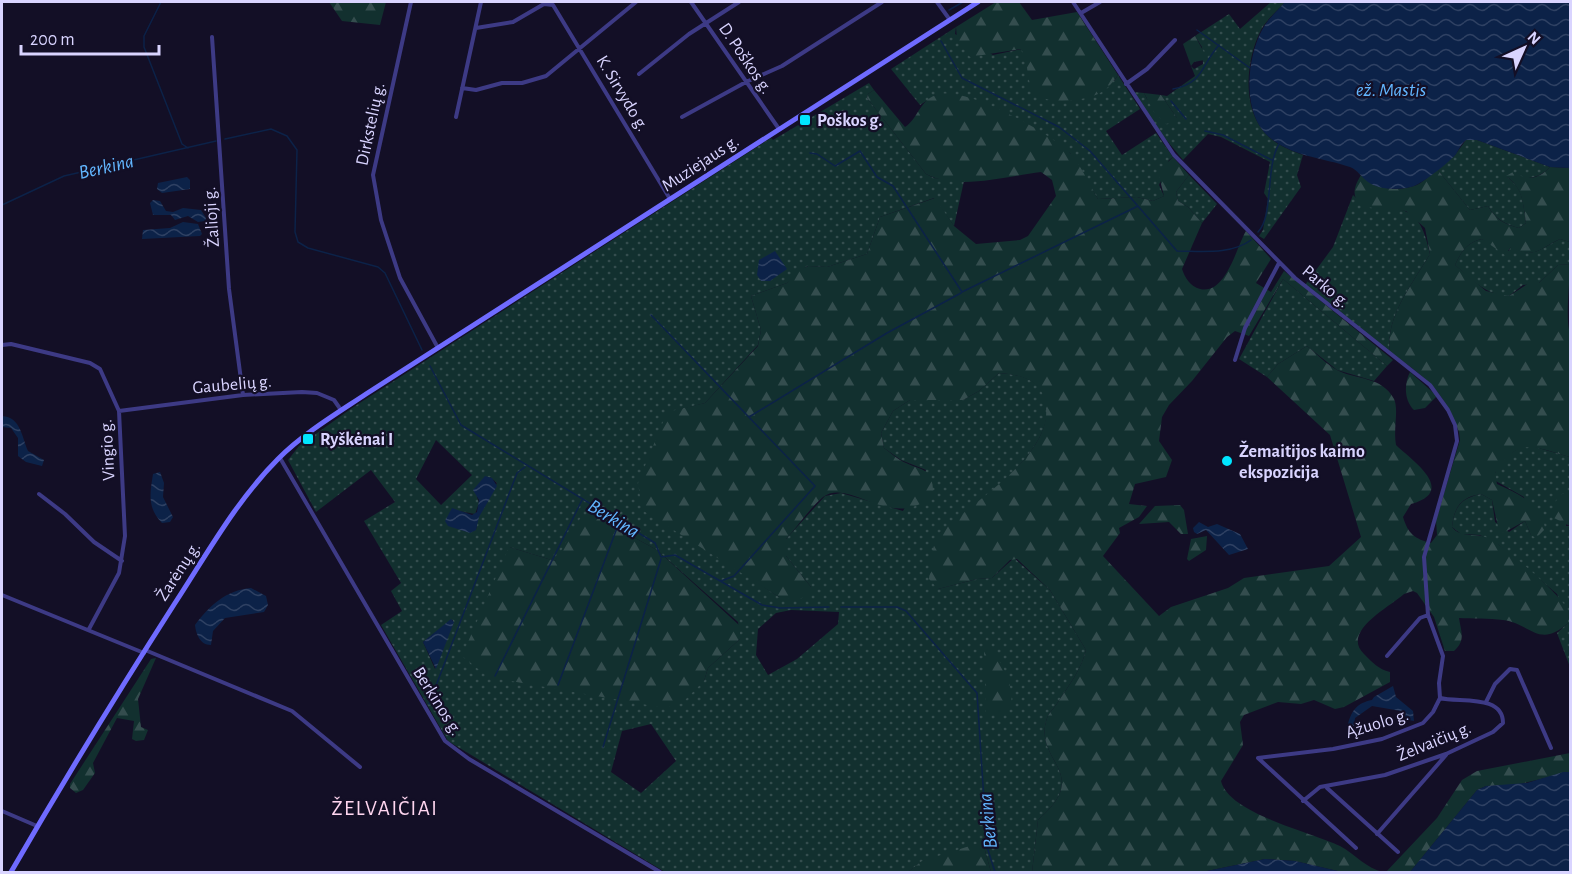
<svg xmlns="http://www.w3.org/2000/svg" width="1572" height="874" font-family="'Alegreya Sans',sans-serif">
  <defs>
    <pattern id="grass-dots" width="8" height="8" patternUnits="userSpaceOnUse" patternTransform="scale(1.5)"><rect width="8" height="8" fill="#12302f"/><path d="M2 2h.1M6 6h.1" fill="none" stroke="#344d4e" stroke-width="1.8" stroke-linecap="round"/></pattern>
    <pattern id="forest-firs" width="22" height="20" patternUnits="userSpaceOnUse" patternTransform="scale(1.5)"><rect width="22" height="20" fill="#12302f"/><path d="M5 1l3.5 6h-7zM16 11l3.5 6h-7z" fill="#344d4e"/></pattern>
    <pattern id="water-waves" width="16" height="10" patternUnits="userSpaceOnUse" patternTransform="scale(1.5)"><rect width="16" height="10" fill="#0c2248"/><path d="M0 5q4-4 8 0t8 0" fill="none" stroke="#2f4163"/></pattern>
  </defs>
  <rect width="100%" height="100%" fill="#130f26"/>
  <!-- grass -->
  <path fill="url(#grass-dots)" fill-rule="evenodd" d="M1271 2H1285C1277 11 1267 19 1261 30 1245 61 1241 113 1270 138 1279 146 1292 151 1303 155L1297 175 1301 187 1264 239 1259 236 1263 230 1268 199 1264 193 1270 162 1221 137 1208 134 1183 160 1159 131 1134 92 1144 93 1147 99 1177 118 1161 95 1167 96 1195 76 1191 66 1194 69 1203 64 1202 47 1195 36 1229 14 1240 29Z
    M956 27 955 34 993 55 1022 49 1114 81 1118 75 1140 109 1106 131 1122 155 1156 133 1173 157 1169 160 1159 185 1164 196 1153 201 1137 197 1098 199 1070 153 936 95 920 105 891 69Z
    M869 83 874 90 868 94 867 98 926 174 934 178 964 181 954 226 934 198 880 217 867 254 827 267 807 266 787 283 751 296 761 330 758 345 705 403 667 413 749 577 779 597 811 587 786 556V539L825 496 841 493 903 511 926 470 901 460 884 448 881 433 893 411 910 400H963L979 391 999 373C1020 375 1040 378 1046 401 1057 451 973 505 940 533L938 589 977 579 992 578 1014 558 1050 590 1086 650C1081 670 1069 685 1058 702 1055 707 1049 713 1047 718 1032 762 1094 772 1038 820L1032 872H991L984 847 923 861 908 872H665L448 741 381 625 402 611 391 591 401 583 364 521 395 502 371 470 316 512 288 460 299 446 352 408 771 138 773 140ZM436 440 472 475 441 505 416 479ZM490 477 497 483 478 517 476 530 459 511 475 514 479 503 477 497ZM591 514 657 550 738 622 740 639 708 668 704 681 509 547 555 561ZM791 610 839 612 838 624 797 659 768 675 756 655 758 629 776 613ZM451 620H453L435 669 423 642ZM651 724 676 761 641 793 611 772 622 731Z
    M1466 140H1477L1550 167C1538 180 1525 179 1507 177 1524 189 1523 204 1526 223L1519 228C1505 224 1495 219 1488 206L1470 210 1437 169 1455 155Z
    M1189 175 1217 204 1202 223 1188 207 1178 201 1176 192Z
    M1353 195C1384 228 1415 181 1430 254 1413 283 1385 317 1390 352L1305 285 1333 247Z
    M1482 239 1509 251 1511 246C1533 260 1539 249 1560 239L1570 242V264L1558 265 1539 283 1523 285 1509 296C1486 295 1472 280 1455 265 1461 252 1467 242 1482 239Z
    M1283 279 1387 366 1374 381 1337 370 1307 346 1278 364 1267 377 1239 359Z
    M1528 445 1570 457V494L1566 526H1570V667L1557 633 1568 623 1557 594 1499 545 1480 535 1461 534 1452 527C1454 507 1461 498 1481 494L1492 500 1495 522 1509 532 1525 521 1531 535 1524 497 1494 480C1495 461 1512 450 1528 445Z"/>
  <!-- forest -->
  <path fill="url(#forest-firs)" d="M329 2H386L380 25 342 21Z
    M996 2H1019L1032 20 1077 12 1118 75C1113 82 1106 91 1098 94 1083 101 1041 107 1032 89 1026 77 1029 61 1021 49L970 57 957 39 956 27Z
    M1195 36 1205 54 1204 60 1194 62 1191 66 1183 44Z
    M874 90 905 127C918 119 919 101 936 95 963 84 1048 132 1069 152 1081 164 1089 184 1098 199L1137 197 1153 201 1164 196 1158 172 1173 157 1189 175 1176 192 1178 201 1188 207 1202 223 1182 269C1185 278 1190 286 1200 289 1226 295 1236 248 1246 231L1271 259 1256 283 1271 292 1284 271 1393 360 1387 366 1283 279 1249 336 1235 331 1227 337 1192 381 1169 405 1162 417 1159 441 1172 460 1166 477 1135 484 1129 504 1147 506 1139 517 1119 528 1120 533 1103 556 1159 616 1171 607 1228 588 1244 578 1329 566 1361 537 1330 435 1267 377 1278 364 1307 346C1317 354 1326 364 1337 370 1356 380 1382 376 1394 399 1399 410 1393 429 1396 445 1410 459 1459 491 1411 504L1403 517C1408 534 1415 539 1431 543L1437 535 1436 520 1460 440 1459 432C1443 389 1426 378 1390 352 1385 317 1413 283 1430 254L1425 228 1406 211C1382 209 1338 212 1361 175 1375 189 1395 192 1414 186 1422 184 1431 174 1437 169L1470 210 1488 206C1495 219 1504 224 1519 228L1526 223C1523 203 1523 188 1506 176L1513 172C1528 181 1539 179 1550 167L1570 168V242L1560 239C1539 249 1533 260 1511 247L1505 255 1482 239C1467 242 1461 252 1455 265L1486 291 1509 296 1532 281 1539 283 1558 265 1570 264C1570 282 1565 319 1570 333V457C1533 447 1518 436 1495 473L1497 484C1518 494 1542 503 1545 529L1536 538 1531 535 1525 521 1503 533 1499 531 1492 500 1481 494C1461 497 1454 507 1452 527 1461 539 1478 532 1490 539 1504 546 1562 596 1567 609 1568 613 1568 619 1568 623 1539 649 1532 624 1503 620 1489 618 1473 619 1459 618 1461 632 1466 640 1454 651H1445L1434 617 1417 593 1413 591 1404 594C1388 608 1341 632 1364 654 1373 663 1378 669 1390 672V682L1344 707 1335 709 1314 700 1301 704 1278 702 1244 715 1240 722 1243 745 1221 781C1229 814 1312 832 1340 846 1355 854 1367 869 1383 872H1342L1295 861 1265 859 1202 872H1032L1038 820C1094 772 1032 762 1047 718 1049 713 1055 707 1058 702 1069 685 1081 670 1086 650L1050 590 1017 559 1010 560 992 578 977 579 938 589 929 579C931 564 931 547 939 534 944 527 953 522 960 516 991 490 1056 447 1045 401 1040 378 1019 375 999 373L979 391 963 400H910L893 411 881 433 884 448C890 452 895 457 900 460 921 472 934 465 933 495 892 533 850 477 823 497 810 508 798 526 786 539V556L811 587 808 596 795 600 779 597 642 510 638 483 667 412 705 403 758 346 761 330 751 296 787 283 798 271 808 266 827 267 867 254 880 217 935 198 954 226 976 244 1020 240 1028 236 1056 196 1052 180 1041 172C1007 176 958 191 926 174L867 98 868 94Z
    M1144 93 1161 95 1177 118 1174 122 1166 124 1154 112Z
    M1410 372 1437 396 1425 408 1414 410C1404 400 1404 384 1410 372Z
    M1562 494H1570V526L1554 518 1551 513 1555 502Z
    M1180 505 1184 510 1188 534H1181L1169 522 1139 524 1155 506Z
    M591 514 657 550 740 626V639L708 668 704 681 682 703 665 708 488 677 462 656 509 547 555 561 581 517Z
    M1207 536 1206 550 1189 561 1187 559 1191 539Z
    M987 647C1003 659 1016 690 1010 709L997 714 986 713 984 650Z
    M156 658 138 699 141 727 148 730 144 740 136 741 132 739 134 721 117 718 93 763 95 773 83 790 76 793 70 788V784L151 659Z
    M1570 753V772L1516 785 1486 786 1477 790 1410 872H1386L1437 818 1462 780 1477 771Z
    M976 844 984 847 991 872H908L922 861Z"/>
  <!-- water -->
  <path fill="url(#water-waves)" d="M1285 2H1570V168L1550 167 1477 140H1466C1461 144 1460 148 1456 154 1452 160 1424 182 1416 185 1404 191 1378 190 1368 182 1361 177 1358 170 1350 167 1324 158 1296 157 1273 140 1241 118 1246 60 1262 30 1268 19 1277 11 1285 2Z
    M187 177 190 180V189L162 193 157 189 158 183Z
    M153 200 160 201 166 211 173 212 183 208 201 210 206 218 205 221 198 222 188 216 175 220 171 215H153L150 203Z
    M183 222 198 224 202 234 200 236 142 239 143 230 170 228Z
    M775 251 787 269 770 281H761L757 275 759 260Z
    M2 416C21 417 22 438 28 451L44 460 42 466 26 462 18 456V438L11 428 2 427Z
    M160 472 164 483 163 497 173 517 170 522 162 523C147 508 150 493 153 474Z
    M485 476 492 478 497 486 479 517 476 530 470 533 448 526 445 521 452 508 472 515 477 512 479 500 473 490Z
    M1199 522 1208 527 1217 524 1240 534 1248 549 1229 555 1206 530 1197 534 1194 532 1193 528Z
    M251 588 266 596 268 605 264 612 225 618 213 631 211 645C200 645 196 634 195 625 209 606 226 590 251 588Z
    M451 619 454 622 436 669 423 642Z
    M1393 686 1396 697 1413 711 1414 721 1408 720 1401 711 1372 706 1355 718 1354 726 1348 724C1352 710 1357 703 1372 700L1374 697Z
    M1563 772H1570V872H1410L1477 790 1486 786 1527 783Z
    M1265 859 1295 861 1342 872H1202Z"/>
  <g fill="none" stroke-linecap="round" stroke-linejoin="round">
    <!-- stream -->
    <path stroke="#0c2248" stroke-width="1.5" d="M161 2 144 36V47L182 144 188 148
      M949 10 963 2
      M1197 30 1250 68
      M941 41 962 78 1059 127 1090 151 1177 251C1201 251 1231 255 1251 240
      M1173 89C1204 83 1201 65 1219 45
      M1171 101 1186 119
      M1205 131 1223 135 1272 160
      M225 139 271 129 287 136 297 150 295 232 298 242 308 248 378 267 385 273 422 350
      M810 153 817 154 835 166 860 151 877 177 893 186 962 292 1138 206
      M2 205 64 176 216 141
      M1258 232C1274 216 1265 167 1279 144
      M651 315 815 486 734 576 721 581
      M430 366 461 425 655 543 661 557 675 555 762 605 780 608 829 607
      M749 417 887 333 961 293
      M841 607H897L906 611 977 693 987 847 995 872
      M495 676 582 500
      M558 685 617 528 622 525
      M429 704 517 473 525 467
      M603 747 661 559"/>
    <!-- street -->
    <path stroke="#3d3a85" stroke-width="4" d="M411 2 373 175 381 220 400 278 438 348
      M691 2 779 129
      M937 2 950 20
      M1073 2 1174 155 1295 278 1430 385 1448 410 1455 425 1457 441 1424 557 1428 615 1443 656 1439 683 1440 698 1433 712 1423 723 1382 739 1333 749 1258 758
      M1081 13 1100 2
      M476 28 513 22 544 4 553 5 670 199
      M212 37 229 289 243 395
      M639 74 689 34 739 2
      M1126 84 1147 69 1175 40
      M462 88 476 90 502 83H522L546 76 636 2
      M456 117 481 2
      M682 117 746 82 782 66 882 2
      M2 345 11 344 90 363 100 369 119 411 125 536 119 573 89 629
      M1235 360 1245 328 1279 263
      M119 411 243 395 302 392 317 393 334 400 341 410
      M280 458 445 741 469 759 660 872
      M39 494 65 514 94 542 122 561
      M2 595 144 653
      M145 650 292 711 360 767
      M1387 656 1420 618 1428 615
      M1486 702 1495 684 1510 669 1517 670 1551 748
      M1258 758 1356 848
      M1327 788 1398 852
      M1303 801 1320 787 1385 775 1446 754 1493 732 1503 723C1503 694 1459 703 1440 698
      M2 811 37 826
      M1377 834 1446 755"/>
    <!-- secondary -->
    <path stroke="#6f6bff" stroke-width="5" d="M11 872C63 782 118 692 175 603 207 554 236 501 278 459 304 433 336 414 366 394L978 2"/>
  </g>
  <!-- markers -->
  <g fill="#00e5ff" stroke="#130f26" stroke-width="2">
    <rect x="799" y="114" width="12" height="12" rx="3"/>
    <rect x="302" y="433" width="12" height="12" rx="3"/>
    <circle cx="1227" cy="461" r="6"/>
  </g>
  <g text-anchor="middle" stroke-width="4.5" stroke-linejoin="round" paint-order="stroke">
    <!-- street labels -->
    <g font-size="18" fill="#d9d4ff" stroke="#130f26">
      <text transform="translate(746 58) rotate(56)" y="6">D. Poškos g.</text>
      <text transform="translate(623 93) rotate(59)" y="6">K. Sirvydo g.</text>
      <text transform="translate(370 124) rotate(-78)" y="6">Dirkstelių g.</text>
      <text transform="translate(700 163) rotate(-33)" y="6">Muziejaus g.</text>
      <text transform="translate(211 217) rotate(-94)" y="6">Žalioji g.</text>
      <text transform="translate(1326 286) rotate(40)" y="6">Parko g.</text>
      <text transform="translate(232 384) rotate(-5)" y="6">Gaubelių g.</text>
      <text transform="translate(107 450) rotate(-93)" y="6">Vingio g.</text>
      <text transform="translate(178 571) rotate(-57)" y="6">Žarėnų g.</text>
      <text transform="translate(438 701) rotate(58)" y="6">Berkinos g.</text>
      <text transform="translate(1377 723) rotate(-17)" y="6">Ąžuolo g.</text>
      <text transform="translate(1434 741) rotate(-22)" y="6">Želvaičių g.</text>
    </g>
    <!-- poi labels -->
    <g font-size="18" font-weight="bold" fill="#d9d4ff" stroke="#130f26" text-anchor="start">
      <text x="817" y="126">Poškos g.</text>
      <text x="320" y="445">Ryškėnai I</text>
      <text x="1239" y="457">Žemaitijos kaimo<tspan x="1239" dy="21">ekspozicija</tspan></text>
    </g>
    <!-- water labels -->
    <g font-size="20" font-style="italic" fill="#62b6ff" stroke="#130f26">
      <text x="1391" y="96">ež. Mastis</text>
      <text transform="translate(106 166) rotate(-13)" y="7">Berkina</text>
      <text transform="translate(614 518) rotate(31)" y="7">Berkina</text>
      <text transform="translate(987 821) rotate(-96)" y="7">Berkina</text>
    </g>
    <!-- quarter labels -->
    <g font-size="21" letter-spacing="1.5" fill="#ffd6f0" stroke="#130f26">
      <text x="385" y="815">ŽELVAIČIAI</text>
    </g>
  </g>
  <!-- border -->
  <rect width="1572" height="874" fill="none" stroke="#d9d4ff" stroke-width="6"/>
  <!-- north arrow -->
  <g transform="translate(1524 48) rotate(45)" stroke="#130f26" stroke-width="4.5" paint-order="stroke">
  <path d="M0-4.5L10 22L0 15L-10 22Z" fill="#d9d4ff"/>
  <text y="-9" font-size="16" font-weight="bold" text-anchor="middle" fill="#d9d4ff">N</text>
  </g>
  <!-- scale -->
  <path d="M21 45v9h138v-9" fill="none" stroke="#d9d4ff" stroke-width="3"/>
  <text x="30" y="45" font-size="18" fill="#d9d4ff" stroke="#130f26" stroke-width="4.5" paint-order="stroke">200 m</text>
</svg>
